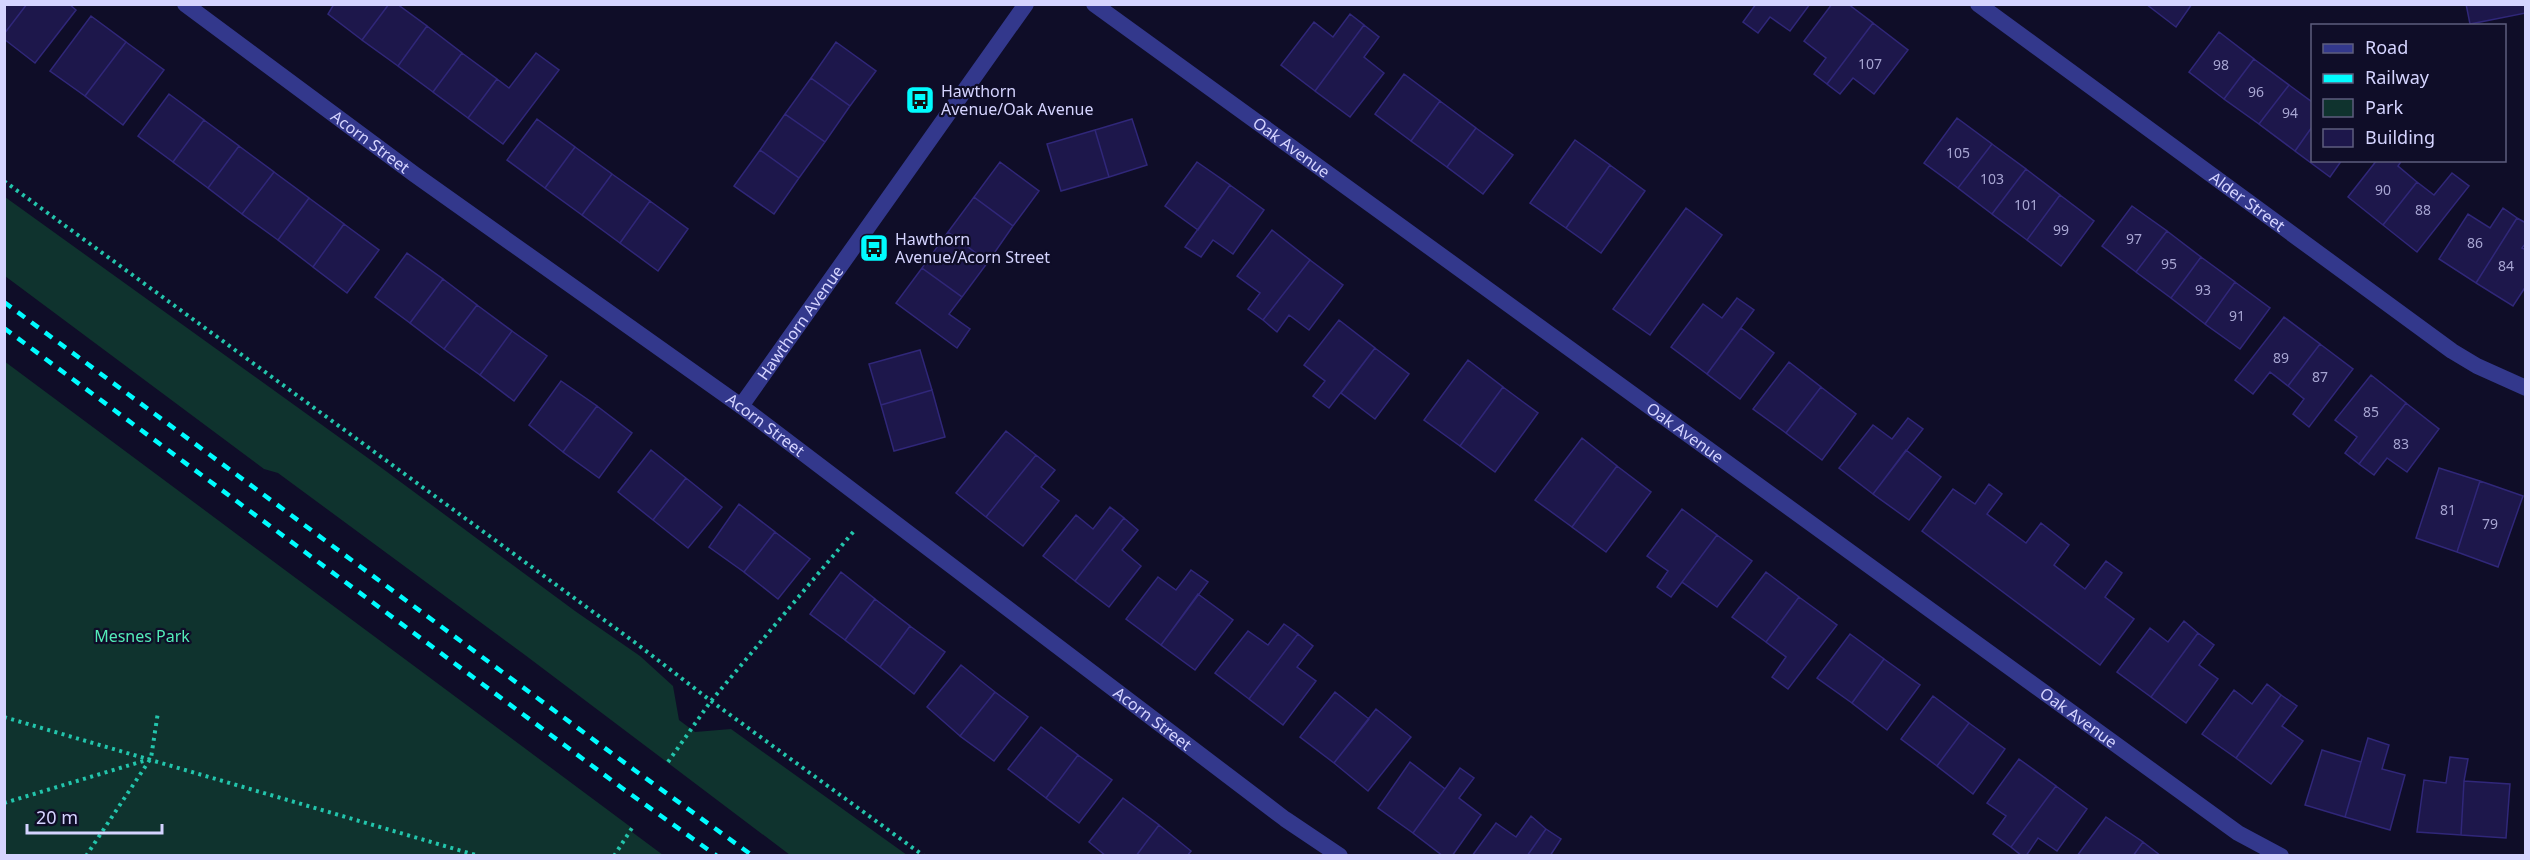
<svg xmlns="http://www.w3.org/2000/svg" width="2530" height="860" font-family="'Noto Sans',sans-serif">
  <rect width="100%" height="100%" fill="#0f0d28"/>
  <!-- green -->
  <path fill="#0f332e" d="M5 197 379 466 575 611 640 656 673 686 679 720 695 732 731 729 907 855H790L525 655 278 473 264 469 5 276Z
    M4 361 632 828V832L663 855H5Z"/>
  <!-- building -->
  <path fill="#1d174b" stroke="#302779" stroke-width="1.5" d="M4 4H27L4 34Z
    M27 4H69L76 10 35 63 4 39V34Z
    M334 4H389L362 40 328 14Z
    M389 4H397L427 26 398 66 362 40Z
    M1756 4H1810L1790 31 1770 17 1758 33 1743 22Z
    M1832 4H1848L1873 23 1827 84 1814 74 1826 58 1804 41Z
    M2146 4H2192L2176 27Z
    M2466 4H2526V13L2470 24Z
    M1350 14 1364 25 1315 91 1281 65 1314 22 1333 37Z
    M91 16 126 42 85 96 50 71Z
    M1873 23 1908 50 1874 94 1853 78 1840 94 1827 84Z
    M1364 25 1379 37 1364 57 1384 73 1350 117 1315 91Z
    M427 26 462 53 433 92 398 66Z
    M2219 32 2254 59 2224 99 2189 72Z
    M126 42 164 70 123 125 85 96Z
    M836 42 876 71 850 106 811 78Z
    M462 53 497 79 468 118 433 92Z
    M536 53 559 70 503 144 468 118 497 79 509 88Z
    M2254 59 2289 85 2259 124 2224 99Z
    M1404 74 1440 101 1411 141 1375 114Z
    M811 78 850 106 825 142 785 114Z
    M2289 85 2312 102V127L2295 151 2259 124Z
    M169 94 204 120 173 162 138 136Z
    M1440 101 1476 128 1447 167 1411 141Z
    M785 114 825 142 799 178 760 150Z
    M1957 118 1992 144 1958 188 1924 163Z
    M537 119 575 147 545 188 507 160Z
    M1132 119 1147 165 1109 177 1095 130Z
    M204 120 239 146 208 188 173 162Z
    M2312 127V160H2342L2330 177 2295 151Z
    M1476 128 1513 155 1483 194 1447 167Z
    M1095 130 1109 177 1061 191 1047 144Z
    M1575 140 1610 165 1566 228 1530 203Z
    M1992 144 2026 169 1992 214 1958 188Z
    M239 146 274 172 242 214 208 188Z
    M575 147 612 174 582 215 545 188Z
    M760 150 799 178 774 214 734 186Z
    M2377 160H2402L2398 166 2417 182 2383 225 2348 197Z
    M1000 162 1039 191 1013 226 974 197Z
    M1197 162 1230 185 1198 230 1165 206Z
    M1610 165 1645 191 1601 253 1566 228Z
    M2026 169 2060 195 2027 240 1992 214Z
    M274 172 309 198 278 240 242 214Z
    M2452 173 2469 186 2417 252 2383 225 2417 182 2434 195Z
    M612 174 650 201 620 243 582 215Z
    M1230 185 1264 210 1233 254 1213 240 1201 257 1185 247Z
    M2060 195 2094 221 2061 266 2027 240Z
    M974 197 1013 226 988 262 948 232Z
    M309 198 344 224 313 267 278 240Z
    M650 201 688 229 658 271 620 243Z
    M2132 206 2167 231 2136 272 2102 246Z
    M1686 208 1722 235 1650 335 1613 309Z
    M2503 208 2517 218 2476 283 2439 259 2468 214 2490 228Z
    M2517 218 2526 223V243L2522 248 2526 250V286L2513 306 2476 283Z
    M344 224 379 250 347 293 313 267Z
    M1272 230 1310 260 1263 320 1248 309 1260 293 1237 276Z
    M2167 231 2201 257 2171 298 2136 272Z
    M948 232 988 262 962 297 922 268Z
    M407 253 443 279 410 323 375 297Z
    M2201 257 2235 282 2205 324 2171 298Z
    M1310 260 1343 285 1309 330 1289 315 1277 332 1263 320Z
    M922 268 962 297 949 314 970 329 957 348 896 303Z
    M443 279 477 305 444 349 410 323Z
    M2235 282 2270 308 2240 349 2205 324Z
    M1737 298 1754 310 1707 374 1671 347 1703 304 1722 318Z
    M477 305 512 331 480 375 444 349Z
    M2284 317 2320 344 2288 386 2270 372 2253 394 2235 380Z
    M1339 320 1375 348 1329 408 1313 396 1325 381 1304 365Z
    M1741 328 1774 353 1740 399 1707 374Z
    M512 331 547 356 514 401 480 375Z
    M2320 344 2353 369 2309 427 2293 414 2304 399 2288 386Z
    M1375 348 1409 374 1375 419 1341 393Z
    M920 350 932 390 881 405 869 364Z
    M1468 360 1503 387 1460 446 1424 420Z
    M1789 362 1821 387 1786 433 1753 409Z
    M2371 375 2406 403 2359 464 2345 453 2357 437 2335 420Z
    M561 381 597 406 563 452 529 425Z
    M1503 387 1538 413 1495 472 1460 446Z
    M1821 387 1856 414 1822 460 1786 433Z
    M932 390 945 437 894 451 881 405Z
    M2406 403 2439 429 2407 472 2387 458 2374 475 2359 464Z
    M597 406 632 433 599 478 563 452Z
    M1908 418 1923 429 1873 494 1839 468 1873 425 1892 439Z
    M1006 431 1036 455 986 517 956 493Z
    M1582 438 1617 466 1572 527 1535 500Z
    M651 450 686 478 653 520 618 492Z
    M1906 450 1941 477 1909 520 1873 494Z
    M1036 455 1055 470 1041 487 1059 501 1023 546 986 517Z
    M1617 466 1651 492 1606 552 1572 527Z
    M2439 468 2480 481 2457 552 2416 538Z
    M686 478 722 507 688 548 653 520Z
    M2480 481 2523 496 2498 567 2457 552Z
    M1989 484 2002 494 1987 514 2026 543 2041 523 2069 545 2054 565 2085 589 2106 561 2122 573 2105 597 2134 619 2100 665 1922 531 1953 489 1975 504Z
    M739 504 775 532 744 572 709 547Z
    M1110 507 1124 518 1075 581 1043 556 1076 515 1093 529Z
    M1682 509 1717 535 1671 597 1657 587 1668 571 1647 556Z
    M1124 518 1138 530 1122 550 1141 566 1109 607 1075 581Z
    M775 532 810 559 778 599 744 572Z
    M1717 535 1752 561 1717 607 1682 582Z
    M1191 570 1208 582 1161 645 1126 619 1158 577 1176 590Z
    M841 572 875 599 845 640 810 614Z
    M1766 572 1799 597 1766 642 1732 617Z
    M1198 594 1233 620 1195 670 1161 645Z
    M1799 597 1837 625 1788 689 1772 677 1786 657 1766 642Z
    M875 599 910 626 880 667 845 640Z
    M2184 621 2198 633 2151 697 2117 672 2150 628 2168 642Z
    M1284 624 1298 634 1249 699 1215 673 1248 631 1268 645Z
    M910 626 945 652 914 694 880 667Z
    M2198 633 2214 645 2199 665 2218 679 2186 723 2151 697Z
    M1298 634 1313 646 1297 667 1316 681 1283 725 1249 699Z
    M1850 634 1884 659 1852 703 1817 678Z
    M1884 659 1920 685 1887 730 1852 703Z
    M961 665 995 692 960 736 927 707Z
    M2267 684 2281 695 2236 758 2202 734 2234 690 2252 704Z
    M995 692 1028 717 994 761 960 736Z
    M1335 692 1369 719 1334 763 1300 737Z
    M2281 695 2297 706 2282 726 2303 741 2271 784 2236 758Z
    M1933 696 1969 723 1937 766 1901 739Z
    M1376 709 1411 737 1368 791 1334 763Z
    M1969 723 2005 749 1973 794 1937 766Z
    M1041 727 1078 755 1046 798 1008 769Z
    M2368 738 2389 745 2382 769 2405 775 2390 830 2345 817Z
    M2322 750 2361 762 2345 817 2305 805Z
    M1078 755 1112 780 1079 823 1046 798Z
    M2450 757 2468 759 2464 781 2461 835 2417 832 2424 780 2446 783Z
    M2019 759 2056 786 2011 847 1993 834 2006 816 1987 803Z
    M1410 762 1445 789 1413 833 1378 808Z
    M1460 768 1474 778 1459 798 1481 815 1452 856H1443L1413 833Z
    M2464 781 2510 784 2506 838 2461 835Z
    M2056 786 2087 809 2057 851 2038 838 2026 856H2022L2011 847Z
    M1123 798 1159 825 1136 856H1106L1089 842Z
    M1531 816 1546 829 1527 856H1472L1496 823 1516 837Z
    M2106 817 2143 842 2133 856H2077Z
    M1159 825 1191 851 1187 856H1136Z
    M1546 829 1561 839 1550 856H1527Z
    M2143 842 2161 856H2133Z"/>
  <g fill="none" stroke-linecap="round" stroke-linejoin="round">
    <!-- path -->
    <path stroke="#23c5ac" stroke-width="4" stroke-dasharray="3 4.5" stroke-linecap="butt" d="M4 181 637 644 711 701 924 856
      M4 717 479 856
      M668 762 711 701 854 531
      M4 803 150 759
      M86 856 151 758 158 712
      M614 856 632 828"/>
    <!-- minor -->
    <g stroke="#33388c" stroke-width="16">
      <path id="s1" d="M185 4 414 174 741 406 1285 819 1340 856"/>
      <path id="s2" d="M1094 4 2238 833 2281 856"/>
      <path id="s3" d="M1978 4 2452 351 2477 366 2526 388"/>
      <path id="s4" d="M741 406 1026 4"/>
    </g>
    <!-- rail -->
    <path stroke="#00fcff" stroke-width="4.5" stroke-dasharray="9 8" stroke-linecap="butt" d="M4 302 633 769 753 856
      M4 328 622 788 717 856"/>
  </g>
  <!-- icons -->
  <defs>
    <g id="bus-square" transform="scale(1.5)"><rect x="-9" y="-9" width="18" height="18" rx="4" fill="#00fcff" stroke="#0f0d28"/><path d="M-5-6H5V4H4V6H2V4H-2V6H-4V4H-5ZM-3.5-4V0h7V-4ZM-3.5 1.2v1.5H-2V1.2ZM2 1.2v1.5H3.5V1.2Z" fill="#111"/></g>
  </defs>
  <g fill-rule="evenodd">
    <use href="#bus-square" x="920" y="100"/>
    <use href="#bus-square" x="874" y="248"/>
  </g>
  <g text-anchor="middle" stroke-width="4.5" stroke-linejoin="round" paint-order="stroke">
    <!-- number labels -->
    <g font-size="14" fill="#a7a5d2">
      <text x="1870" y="69">107</text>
      <text x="2221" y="70">98</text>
      <text x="2256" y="97">96</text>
      <text x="2290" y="118">94</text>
      <text x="1958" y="158">105</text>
      <text x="1992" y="184">103</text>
      <text x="2383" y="195">90</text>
      <text x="2026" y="210">101</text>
      <text x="2423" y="215">88</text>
      <text x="2061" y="235">99</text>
      <text x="2134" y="244">97</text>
      <text x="2475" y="248">86</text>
      <text x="2169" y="269">95</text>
      <text x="2506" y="271">84</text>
      <text x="2203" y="295">93</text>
      <text x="2237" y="321">91</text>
      <text x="2281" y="363">89</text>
      <text x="2320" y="382">87</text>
      <text x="2371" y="417">85</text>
      <text x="2401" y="449">83</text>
      <text x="2448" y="515">81</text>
      <text x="2490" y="529">79</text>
    </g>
    <!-- poi labels -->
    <g font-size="16" fill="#d5d4ff" stroke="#0f0d28" text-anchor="start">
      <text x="941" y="97">Hawthorn<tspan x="941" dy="18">Avenue/Oak Avenue</tspan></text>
      <text x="895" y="245">Hawthorn<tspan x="895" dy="18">Avenue/Acorn Street</tspan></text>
    </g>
    <!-- street labels -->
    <g font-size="16" fill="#d5d4ff" stroke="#0f0d28">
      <text dy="6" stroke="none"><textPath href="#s1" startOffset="231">Acorn Street</textPath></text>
      <text dy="6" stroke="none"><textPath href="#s2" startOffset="244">Oak Avenue</textPath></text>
      <text dy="6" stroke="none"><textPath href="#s3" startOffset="334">Alder Street</textPath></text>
      <text dy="6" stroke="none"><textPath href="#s4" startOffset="102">Hawthorn Avenue</textPath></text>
      <text dy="6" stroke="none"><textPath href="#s1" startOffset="717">Acorn Street</textPath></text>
      <text dy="6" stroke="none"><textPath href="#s2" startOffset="730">Oak Avenue</textPath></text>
      <text dy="6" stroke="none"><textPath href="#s2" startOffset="1216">Oak Avenue</textPath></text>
      <text dy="6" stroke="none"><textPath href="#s1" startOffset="1203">Acorn Street</textPath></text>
    </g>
    <!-- park labels -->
    <g font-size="16" fill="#53ecb8" stroke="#0f0d28">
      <text x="142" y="642">Mesnes Park</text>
    </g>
  </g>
  <!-- border -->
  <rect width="2530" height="860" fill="none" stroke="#d5d4ff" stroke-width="12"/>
  <!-- legend -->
  <rect x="2311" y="24" width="195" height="138" fill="#0f0d28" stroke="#5e5d7e" stroke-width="1.5"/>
  <rect x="2323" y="44" width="30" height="9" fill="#33388c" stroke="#5e5d7e" stroke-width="1.5"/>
  <text x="2365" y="54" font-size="18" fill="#d5d4ff">Road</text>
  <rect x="2323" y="74" width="30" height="9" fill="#00fcff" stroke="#5e5d7e" stroke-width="1.5"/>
  <text x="2365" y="84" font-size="18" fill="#d5d4ff">Railway</text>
  <rect x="2323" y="99" width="30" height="18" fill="#0f332e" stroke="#5e5d7e" stroke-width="1.5"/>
  <text x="2365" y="114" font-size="18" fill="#d5d4ff">Park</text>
  <rect x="2323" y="129" width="30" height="18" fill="#1d174b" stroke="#5e5d7e" stroke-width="1.5"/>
  <text x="2365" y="144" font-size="18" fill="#d5d4ff">Building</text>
  <!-- scale -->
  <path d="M27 824v9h135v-9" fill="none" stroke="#d5d4ff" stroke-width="3"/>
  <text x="36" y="824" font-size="18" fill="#d5d4ff" stroke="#0f0d28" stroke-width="4.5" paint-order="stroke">20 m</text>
</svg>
